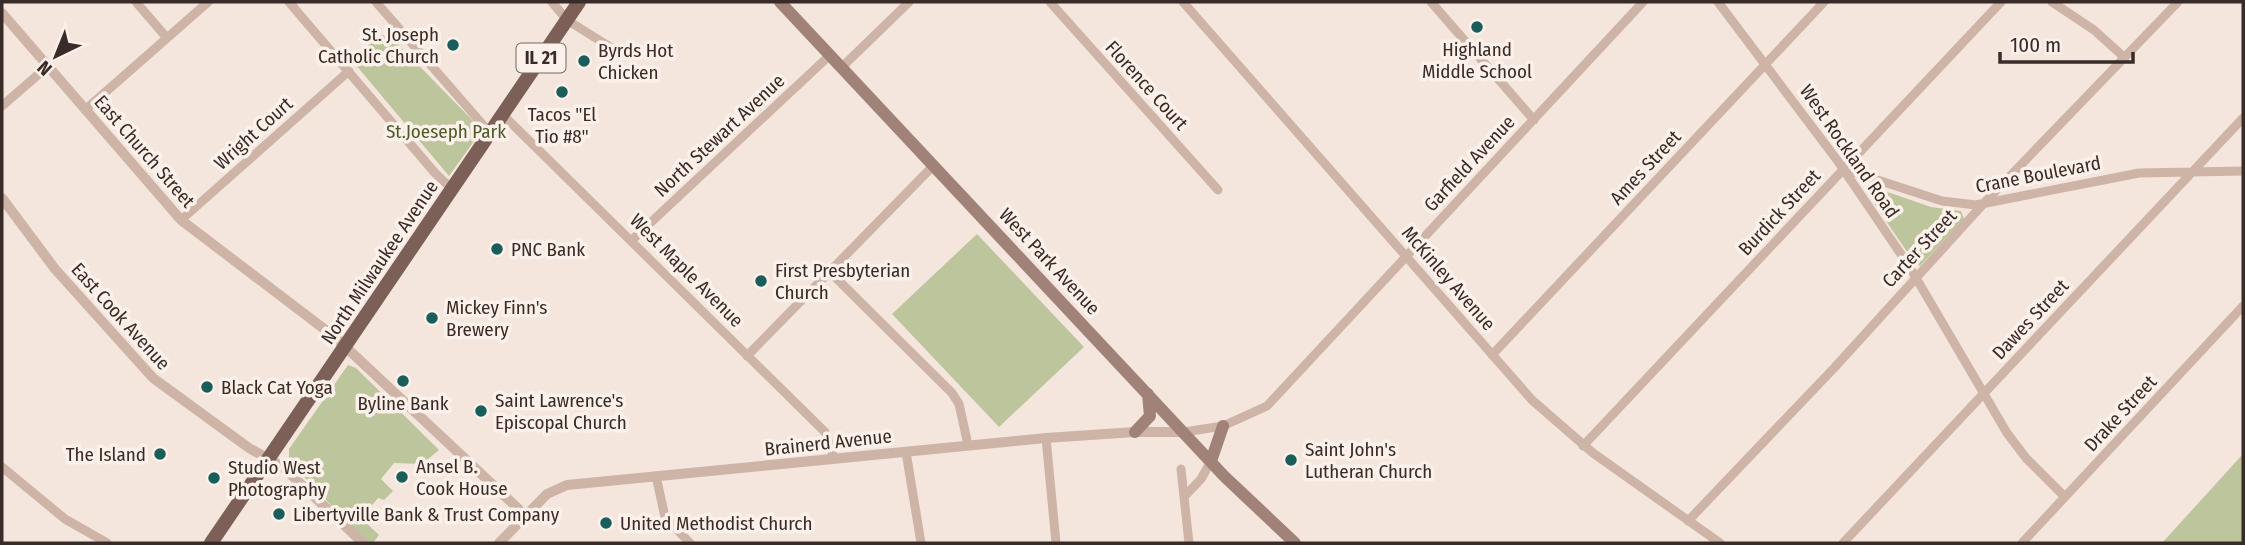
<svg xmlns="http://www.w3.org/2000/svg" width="2245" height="545" font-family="'Fira Sans Condensed',sans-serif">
  <rect width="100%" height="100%" fill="#f4e6dd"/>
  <!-- green -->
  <path fill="#bcc59b" d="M380 35 390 36 482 130 449 176 355 64V57Z
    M1873 187 1931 207 1961 211 1964 219 1920 266 1914 262 1867 193Z
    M977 234 1084 347 999 427 892 314Z
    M348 365 356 368 439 450 422 464 394 463 381 479 393 491 384 500 378 498 361 518 379 535 373 543H367L289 461V449Z
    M2243 454V543H2162Z"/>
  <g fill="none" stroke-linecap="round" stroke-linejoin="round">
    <!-- minor -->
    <path stroke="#cdb4a7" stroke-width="9" d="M136 2 167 38
      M289 2 435 173 452 189
      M376 2 490 133
      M552 2 567 20 618 52
      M1050 2 1218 190
      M1183 2 1532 400 1593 453 1720 543
      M1431 2 1534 120
      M1718 2 1837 160 1909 266 2007 433 2026 458 2065 497
      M2052 2 2094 30 2125 58
      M842 67 909 2
      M2 106 48 66
      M85 110 208 2
      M503 115 825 432 834 458
      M1844 169 1942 201 1976 205 2139 173 2243 171
      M181 220 349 71
      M632 240 830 55
      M830 272 952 393 959 404 968 445
      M1492 355 1824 2
      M747 356 934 165
      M1184 432 1223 426 1267 406 1643 2
      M1046 438 1056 543
      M1583 446 2001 2
      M906 452 921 543
      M2 467 65 519 107 543
      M1181 469 1189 543
      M656 476 665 517 690 543
      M1184 497 1201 479 1211 461
      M1688 521 1835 367 1986 201 2178 2
      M1843 543 2243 118
      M2022 543 2243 306"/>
    <!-- tertiary -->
    <path stroke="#cdb4a7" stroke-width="10" d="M2 13 181 220 336 338 525 515
      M2 198 55 269 153 378 249 448 283 467 363 543
      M499 543 547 494 567 485 1046 438 1135 432H1184"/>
    <!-- secondary -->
    <path stroke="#a18278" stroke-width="12" d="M780 2 1224 476 1295 543
      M1135 432 1150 416 1148 394
      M1211 461 1223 426"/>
    <!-- primary -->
    <path stroke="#7c6058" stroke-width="14" d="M211 543 579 2"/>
  </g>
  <!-- markers -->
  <g fill="#1a5e5b" stroke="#fbf1ea" stroke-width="2.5">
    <circle cx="1477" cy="27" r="7"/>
    <circle cx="453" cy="45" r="7"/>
    <circle cx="584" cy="61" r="7"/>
    <circle cx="562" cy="92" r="7"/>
    <circle cx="497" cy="249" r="7"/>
    <circle cx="761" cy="281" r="7"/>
    <circle cx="432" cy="318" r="7"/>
    <circle cx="403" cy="381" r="7"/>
    <circle cx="207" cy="387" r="7"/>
    <circle cx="481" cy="411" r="7"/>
    <circle cx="160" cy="454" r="7"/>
    <circle cx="1291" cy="460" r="7"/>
    <circle cx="402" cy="477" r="7"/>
    <circle cx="214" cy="478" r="7"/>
    <circle cx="279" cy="514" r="7"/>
    <circle cx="606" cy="523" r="7"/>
  </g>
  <g text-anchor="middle" stroke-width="7" stroke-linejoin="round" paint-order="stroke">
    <!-- shield labels -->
    <rect fill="#fbf1ea" stroke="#736762" stroke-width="2" x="516.5" y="43.5" width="49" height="29" rx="5"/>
    <g font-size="18" font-weight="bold" fill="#392c28">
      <text x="541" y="64">IL 21</text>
    </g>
    <!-- poi labels -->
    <g font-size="19" fill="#392c28" stroke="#fbf1ea" text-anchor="start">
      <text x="439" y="41" text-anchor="end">St. Joseph<tspan x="439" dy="22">Catholic Church</tspan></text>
      <text x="1477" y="56" text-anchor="middle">Highland<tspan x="1477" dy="22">Middle School</tspan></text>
      <text x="598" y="57">Byrds Hot<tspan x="598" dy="22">Chicken</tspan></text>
      <text x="562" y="121" text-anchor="middle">Tacos "El<tspan x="562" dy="22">Tio #8"</tspan></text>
      <text x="511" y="256">PNC Bank</text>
      <text x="775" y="277">First Presbyterian<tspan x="775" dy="22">Church</tspan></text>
      <text x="446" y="314">Mickey Finn's<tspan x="446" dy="22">Brewery</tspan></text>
      <text x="221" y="394">Black Cat Yoga</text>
      <text x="495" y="407">Saint Lawrence's<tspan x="495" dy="22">Episcopal Church</tspan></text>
      <text x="403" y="410" text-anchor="middle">Byline Bank</text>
      <text x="1305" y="456">Saint John's<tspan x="1305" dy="22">Lutheran Church</tspan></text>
      <text x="146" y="461" text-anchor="end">The Island</text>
      <text x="416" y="473">Ansel B.<tspan x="416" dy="22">Cook House</tspan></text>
      <text x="228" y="474">Studio West<tspan x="228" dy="22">Photography</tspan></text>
      <text x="293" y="521">Libertyville Bank &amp; Trust Company</text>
      <text x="620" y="530">United Methodist Church</text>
    </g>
    <!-- street labels -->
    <g font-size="19" fill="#392c28" stroke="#fbf1ea">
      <text transform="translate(1147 85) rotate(48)" y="7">Florence Court</text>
      <text transform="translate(253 133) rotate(-42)" y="7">Wright Court</text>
      <text transform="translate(719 135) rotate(-43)" y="7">North Stewart Avenue</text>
      <text transform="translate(145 151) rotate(49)" y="7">East Church Street</text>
      <text transform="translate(1850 151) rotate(55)" y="7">West Rockland Road</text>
      <text transform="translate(1469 163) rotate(-47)" y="7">Garfield Avenue</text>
      <text transform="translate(1645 167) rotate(-47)" y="7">Ames Street</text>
      <text transform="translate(2038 174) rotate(-11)" y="7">Crane Boulevard</text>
      <text transform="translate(1779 212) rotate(-47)" y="7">Burdick Street</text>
      <text transform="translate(1919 248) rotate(-47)" y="7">Carter Street</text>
      <text transform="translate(1050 261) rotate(47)" y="7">West Park Avenue</text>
      <text transform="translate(379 262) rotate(-56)" y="7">North Milwaukee Avenue</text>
      <text transform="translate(687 270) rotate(45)" y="7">West Maple Avenue</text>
      <text transform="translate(1449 278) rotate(49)" y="7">McKinley Avenue</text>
      <text transform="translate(121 316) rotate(48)" y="7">East Cook Avenue</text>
      <text transform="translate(2030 319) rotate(-47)" y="7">Dawes Street</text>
      <text transform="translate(2120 413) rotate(-47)" y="7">Drake Street</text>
      <text transform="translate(828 442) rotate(-6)" y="7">Brainerd Avenue</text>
    </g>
    <!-- park labels -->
    <g font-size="19" fill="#4e5a2a" stroke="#fbf1ea">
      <text x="446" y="138">St.Joeseph Park</text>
    </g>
  </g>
  <!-- border -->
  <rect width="2245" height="545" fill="none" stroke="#392c28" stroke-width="7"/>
  <!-- north arrow -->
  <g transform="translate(56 56) rotate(223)" stroke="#fbf1ea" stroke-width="5" paint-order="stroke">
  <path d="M0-5L12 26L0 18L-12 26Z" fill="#392c28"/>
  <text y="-10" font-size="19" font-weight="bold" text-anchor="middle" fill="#392c28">N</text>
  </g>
  <!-- scale -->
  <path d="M2000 52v10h133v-10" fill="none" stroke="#392c28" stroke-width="3.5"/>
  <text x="2010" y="52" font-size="21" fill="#392c28" stroke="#fbf1ea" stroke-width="5" paint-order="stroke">100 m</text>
</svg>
